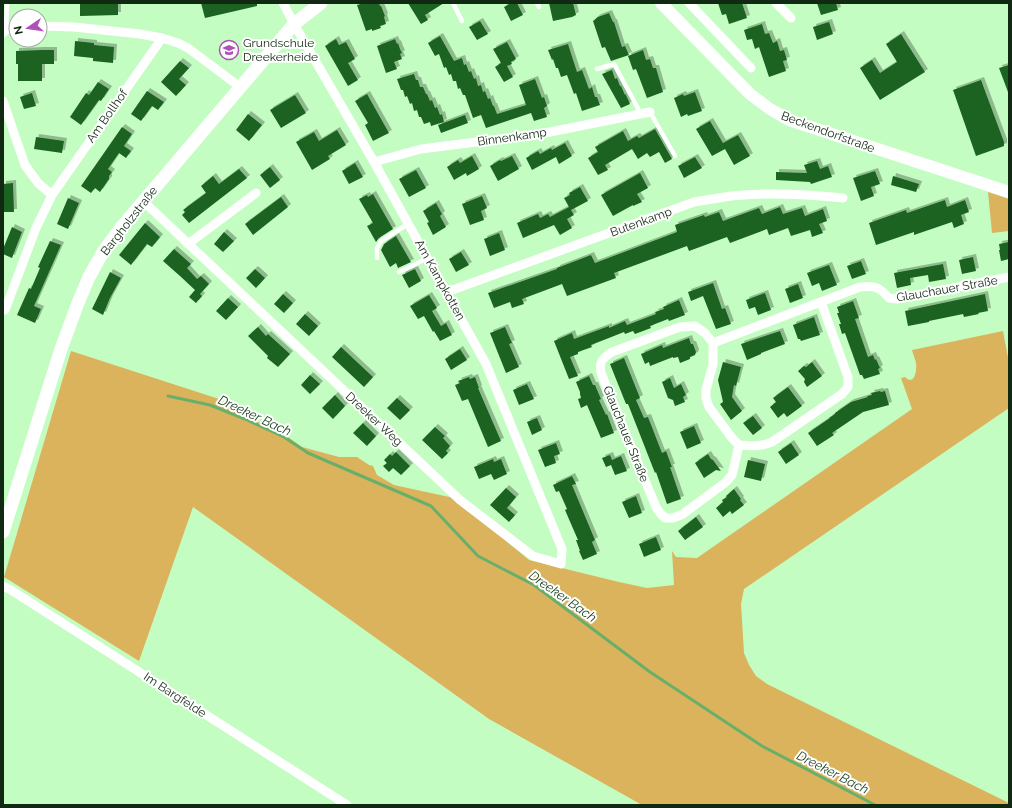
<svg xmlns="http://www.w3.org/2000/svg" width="1012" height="808" font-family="Raleway,sans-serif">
  <defs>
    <filter id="shadow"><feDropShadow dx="3" dy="-3" stdDeviation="0" flood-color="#0004"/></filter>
  </defs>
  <rect width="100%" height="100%" fill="#c3fdc2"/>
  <!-- green -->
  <path fill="#dbb35d" d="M988 192 1009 199V231L992 233Z
    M1003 331 1009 363V408L744 589 741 604 744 653 749 665 756 676 767 684 1009 803V805H642L489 719 193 507 139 661 4 577 71 351 219 399 244 416 281 432 302 447 339 457H357L369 465 373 466 377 475 394 485 454 498 529 560 619 582 647 588 674 585 672 551 676 557 697 558 912 409 901 378 905 377C915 387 917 369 916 363 915 359 913 354 912 350Z"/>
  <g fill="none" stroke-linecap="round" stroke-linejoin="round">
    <!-- stream -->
    <path stroke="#68b06a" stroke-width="3" d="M168 396 210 405 245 419 284 437 308 453 431 506 478 556 534 585 650 672 762 746 875 805"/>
  </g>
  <!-- building -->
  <path fill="#1a6321" filter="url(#shadow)" d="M80 3H118V15L80 16Z
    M201 3H257V6L205 18Z
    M364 3H379L380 6H381L385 16 384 17 386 24 380 26 381 28 372 31V29L366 31 357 5Z
    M408 3H444L425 15 428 20 421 24Z
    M511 3H517L523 15 511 21 504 7Z
    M549 3H573L576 15 572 17 553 21Z
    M718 3H742L747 18 729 24 726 14 722 15Z
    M817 3H836L838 10 821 15Z
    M609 13 613 22H614L622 47 625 46 629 55 611 61 605 47 602 48 593 21 598 17Z
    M480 21 488 34 477 40 469 27Z
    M829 22 833 34 817 40 813 27Z
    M762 24 765 34 769 33 773 43 777 41 780 51 784 50 787 60 783 61 786 71 769 77 759 47 755 49 752 39 747 40 744 30Z
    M901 34 925 72 880 100 860 68 872 60 880 73 897 62 886 44Z
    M440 36 454 61 462 58 464 65 466 64 469 72 471 71 474 79 476 78 478 86 481 85 483 92 485 91 488 99 490 98 493 106H494L497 114 526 105 519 85 535 79 542 98 544 97 547 106 544 108 547 117 534 121 531 113 486 128 481 115 473 118 465 95H463L460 88 458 89 456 81H453L451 74 449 75 446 67 444 68 439 54 435 56 428 43Z
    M336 39 339 45 346 42 355 59 348 63 358 80 348 86 325 46Z
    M395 39 397 44 398 43 400 49 402 53 400 54 402 59 394 62 397 69 386 73 377 46Z
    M75 41 94 43V45L114 47 113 63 93 61V58L74 56Z
    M507 42 516 59 511 62 512 64 507 66 513 77 504 82 495 67 501 63 493 49Z
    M568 44 577 72 582 70 589 89 592 87 595 97H597L600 105 582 111 576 93 574 94 567 75 561 77 558 68H556L553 59 552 60 548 50Z
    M42 50H54V64H42V81H18V64H16V51Z
    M643 50 646 60 650 59 653 68H656L663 92 647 98 636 69 633 70 628 56Z
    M180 61 189 68 179 79 186 85 176 96 161 82Z
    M1009 65V92H1008L999 68Z
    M612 70 615 79 617 78 620 86H621L625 95 626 94V95L630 104 621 108 602 74Z
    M414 74 416 80H418L420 87H423L426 94H427L430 101 432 100 435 108 437 107 440 115 442 114 444 122 431 126 430 122 424 124 421 117H419L417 110 414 111 412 103 410 104 407 96 405 97 403 90H401L397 79Z
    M981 80 1004 142V146L976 156 953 90Z
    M98 82 109 89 101 101 99 100 81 125 70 117 86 93 89 95Z
    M147 91 164 102 158 110 152 106 141 121 131 114Z
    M695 92 702 111 688 116 687 114 681 117 674 98 683 94 684 96Z
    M32 93 36 106 24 109 20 97Z
    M367 94 389 133 373 141 365 125 368 123 355 101Z
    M295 95 306 113 281 128 270 110Z
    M248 114 262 125 249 141 236 130Z
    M465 115 468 123 441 133 438 125Z
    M710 121 723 143 738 135 750 156 734 165 725 149 712 156 696 129Z
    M122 127 132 134 124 146 131 151 126 158 119 153 108 169 112 172 109 176V179L100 192 95 188 91 193 81 186Z
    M655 129 672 159 665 163 659 152 650 157 647 153 638 159 632 149 605 165 608 170 598 175 588 158 598 152 595 147 623 131 628 141 637 136 639 138Z
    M337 130 346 145 328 156 330 159 312 170 296 142 314 132 319 141Z
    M36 137 64 141 62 153 34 149Z
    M565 143 572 156 559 164 556 157 532 170 526 158 538 151 540 154 551 148 552 150Z
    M472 156 479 169 467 176 466 173 454 180 447 167 458 160 460 163Z
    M512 156 519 169 498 181 490 166 500 160 501 161Z
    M695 157 702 168 684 178 678 166Z
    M817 161 820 169 828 166 832 177 811 184 810 182 776 180V172L807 173 804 165Z
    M355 163 363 177 349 184 342 171Z
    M270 167 280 180 270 188 260 175Z
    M239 169 247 178 189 223 182 215 185 212 183 210 206 193 201 186 213 176 219 184Z
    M416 170 426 188 409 197 399 179Z
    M875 171 880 184 871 187 874 196 861 201 853 178Z
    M640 173 648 188 637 194 642 202 633 206V205L613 216 601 195Z
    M893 176 919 184 916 192 891 185Z
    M13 183 14 212H3V184Z
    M580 187 588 201 571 210 574 215 567 219 572 228 560 235 554 225 523 238 517 223 538 214 540 218 548 214 550 217 569 207 564 198 570 195 569 193Z
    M373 194 393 229 379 238 376 242 367 226 373 223 359 199 367 195 368 197Z
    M482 196 487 208 481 211 484 220 470 225 462 204Z
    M281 197 288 207 253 235 245 224Z
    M68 198 79 203 68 229 57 224Z
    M945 200 947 207 965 200 969 212 961 215 964 224 954 228 952 222 914 235V232L876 245 869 223 906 210 907 213Z
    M436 203 442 214 440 216 446 227 433 235 427 223 429 222 423 211Z
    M780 207 783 214 802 208 805 216 823 209 827 221 819 224 823 233 812 237 810 230 791 236 788 228 769 235 767 229 730 243 727 237 689 251 687 246 614 273 616 278 567 296 562 284 522 299 524 304 512 308 510 302 494 308 488 293 557 269V268L591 255 595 263 677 232 675 225 704 215 705 217 719 212 723 221 759 208 762 214Z
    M145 223 160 237 152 247 147 244 131 265 119 255Z
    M12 227 22 232 12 258 3 254V249Z
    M224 232 234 241 223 252 214 244Z
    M499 233 505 250 490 256 484 239Z
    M396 236 411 262 398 268 396 263 390 267 381 250 384 244Z
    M50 241 61 245 34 306 41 309 35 323 17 315 29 288 31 289 40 268 38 267Z
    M1009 242V259L1001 261 999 250H1000L999 244Z
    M174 249 191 264 187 268 197 279 201 276 209 284 200 294 202 296 196 303 189 297 195 290 180 276 163 261Z
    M461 252 469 265 456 272 449 259Z
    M973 257 976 271 962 274 959 260Z
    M861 261 866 274 852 279 847 266Z
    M943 264 946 279 929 282 928 275 910 278 911 285 897 288 894 273Z
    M829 265 837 285 822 291 819 283 812 286 807 273Z
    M255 269 265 278 256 288 246 278Z
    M415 269 421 281 409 288 402 275Z
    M110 272 121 278 110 298 103 315 92 309Z
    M713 283 722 309 725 308 731 324 716 329 703 296 691 301 688 292Z
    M798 284 803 298 790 303 785 289Z
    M765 293 771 310 758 315 755 307 749 309 746 300Z
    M283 294 293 303 284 313 274 304Z
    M985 294 988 311 978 313 979 314 964 317 963 314 929 321V322L908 326 905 311Z
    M429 295 437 308 432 311 441 326 446 323 452 335 440 341 434 331 433 332 424 316 418 319 410 306Z
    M228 298 238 307 226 320 216 311Z
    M679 300 685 315 669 321 668 319 650 326 651 328 635 334 633 331 625 334 624 332 591 345 592 347 578 352V354L570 357 578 376 569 379 554 341 572 333 574 339 609 326V328L625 321 627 325 656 314 655 312 664 309 663 307Z
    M853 301 859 318 855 319 868 357 873 355 875 360 876 359 880 368 878 369 880 374 864 379 862 375H860L845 333 842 334 839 324H841L837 313H839L837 307Z
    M305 314 318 326 309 336 296 324Z
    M814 317 820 335 801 341 800 339H798L793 325Z
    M258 327 266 336 268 334 290 354 278 367 267 358 268 356 248 336Z
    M505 327 512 343 509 344 519 367 506 373 490 333Z
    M780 331 785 344 761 353V354L747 360 741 344Z
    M689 338 691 344H693L696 352 695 355 690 357V359L680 363 678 357 673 358V357L650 366 649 362 645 364 641 354 662 345 663 348Z
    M341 347 373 377 364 387 332 357Z
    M460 349 467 360 451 370 445 359Z
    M624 358 640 398 636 400 644 418 648 417 662 453 666 451 672 467H670L681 499 667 504 656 472 655 473 628 404H626L610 364Z
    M723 362 741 367 736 386 734 385 732 397 742 411 731 420 720 404 723 402 718 380Z
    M812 362 822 376 807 387 804 382 805 379 798 371 804 366 806 367Z
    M310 375 320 384 310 394 301 385Z
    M589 376 593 385H595L601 399 599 400 606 415 607 414 614 433 601 438 587 405 581 408 578 399 581 398 580 394V392L576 382Z
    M469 377 470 379 475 377 479 388H478L501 441 488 447 468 399 462 401 455 385 460 383 458 381Z
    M670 378 674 388 681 384 686 395 683 397 685 402 675 406 673 400 668 398 662 382Z
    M527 384 534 399 519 405 513 390Z
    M788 387 802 406 787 417 784 413 778 418 770 407 776 402 773 398Z
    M880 391 881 392 885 391 889 405 863 412 832 433 834 435 817 446 808 433 830 418H829L835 414V413L851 402 868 397 867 396 872 395 871 393Z
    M335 395 345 406 333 419 322 408Z
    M397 398 410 410 400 420 387 408Z
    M753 416 762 428 753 435 743 423Z
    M537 418 542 430 532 435 527 422Z
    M363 423 376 436 367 446 353 433Z
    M694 426 701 443 687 449 680 432Z
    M435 427 445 436 443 438 450 446 446 451 448 453 442 459 422 440Z
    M556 443 560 454 554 456 556 463 545 467 538 450Z
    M791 443 799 455 786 464 778 452Z
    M396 452 410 466 401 475 393 468 389 472 383 466 387 463 384 460 390 454 392 456Z
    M708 454 711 459 713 460 721 471 716 470 704 478 695 463Z
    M610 455 612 460 621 456 627 471 615 475 611 465 606 467 602 458Z
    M493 459 494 462 501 459 507 474 494 480 491 474 479 479 474 467Z
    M748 460 765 464 761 481 744 477Z
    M572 476 576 484 572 485 595 540 592 542 597 554 583 560 579 551H580L576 540H578L565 510 567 509 559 491 556 492 553 485Z
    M506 488 516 497 507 508 515 515 509 522 490 505Z
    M734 489 741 499 740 500 744 505 732 514 730 511 723 517 716 508 723 502 722 500 727 497 726 496Z
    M636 496 642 513 629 518 622 502Z
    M696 517 703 527 685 540 678 531Z
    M656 537 661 550 644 557 639 544Z"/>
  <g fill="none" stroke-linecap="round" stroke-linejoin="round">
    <!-- service -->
    <path stroke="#fff" stroke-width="4.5" d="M453 3 462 21
      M537 3 539 7
      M6 29 7 3
      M597 69 614 64 641 114
      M650 112 675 156
      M377 258V248L381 241 408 224
      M399 272 428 258"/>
    <!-- minor -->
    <path stroke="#fff" stroke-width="9" d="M689 3 751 68
      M776 3 791 18
      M40 26 74 27 140 34 162 38 178 43 188 48 240 87
      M3 33C7 28 10 26 16 25
      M3 101 25 165 38 183 52 195 36 228 5 310
      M374 162 421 149 540 134 650 112
      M52 195 162 38
      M143 201 460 500 533 556 561 564 562 549 486 364 374 162 294 24 283 3
      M188 244 256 193
      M447 292 694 202C706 200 719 198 731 196 768 192 806 194 843 198
      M713 343 860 287C875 285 879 287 889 298L897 299 1009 277
      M739 445 732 475 726 482 683 514 673 518H665L660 513 656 507 601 373C599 361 602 359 612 352L680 327 695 326 705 333 713 343V364L706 390V398L709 407 732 438 739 445C751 446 761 447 772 442L842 394 848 387V377L821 302
      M3 586 11 590 347 805"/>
    <!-- tertiary -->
    <path stroke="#fff" stroke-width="12" d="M661 3 750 94 770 109 789 120 1009 192"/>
    <!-- secondary -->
    <path stroke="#fff" stroke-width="13" d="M3 532 61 349 78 303 89 277 103 252 119 230 283 37 294 24 321 3"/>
  </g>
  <!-- icons -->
  <defs>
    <g id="school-ring" transform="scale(1)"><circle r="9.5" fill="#fff" stroke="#b050b9" stroke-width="1.5"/><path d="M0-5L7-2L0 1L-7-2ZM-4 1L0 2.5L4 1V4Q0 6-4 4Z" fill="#b050b9"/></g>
  </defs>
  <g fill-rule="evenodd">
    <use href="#school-ring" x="229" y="50"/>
  </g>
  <g text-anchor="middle" stroke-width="4" stroke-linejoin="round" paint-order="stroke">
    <!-- poi labels -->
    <g font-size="12" fill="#112812" stroke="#fff" text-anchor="start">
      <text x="243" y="47">Grundschule<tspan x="243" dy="14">Dreekerheide</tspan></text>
    </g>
    <!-- street labels -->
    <g font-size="12" fill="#112812" stroke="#fff">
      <text transform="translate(107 116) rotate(-55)" y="4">Am Bollhof</text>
      <text transform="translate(828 132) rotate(20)" y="4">Beckendorfstraße</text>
      <text transform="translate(512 137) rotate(-8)" y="4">Binnenkamp</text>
      <text transform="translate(129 221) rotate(-52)" y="4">Bargholzstraße</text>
      <text transform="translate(641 222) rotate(-20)" y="4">Butenkamp</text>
      <text transform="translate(440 280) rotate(61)" y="4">Am Kampkotten</text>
      <text transform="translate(947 289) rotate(-10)" y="4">Glauchauer Straße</text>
      <text transform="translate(374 419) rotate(43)" y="4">Dreeker Weg</text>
      <text transform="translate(626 434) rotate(68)" y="4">Glauchauer Straße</text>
      <text transform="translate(175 695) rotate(33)" y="4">Im Bargfelde</text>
    </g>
    <!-- water labels -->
    <g font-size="13" font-style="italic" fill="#193e1b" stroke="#fff">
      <text transform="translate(255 415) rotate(25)" y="5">Dreeker Bach</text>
      <text transform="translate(563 596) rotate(35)" y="5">Dreeker Bach</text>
      <text transform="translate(833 772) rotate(27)" y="5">Dreeker Bach</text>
    </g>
  </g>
  <!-- border -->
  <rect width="1012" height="808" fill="none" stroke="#112812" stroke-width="8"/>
  <!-- north arrow -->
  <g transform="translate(28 28) rotate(257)"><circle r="19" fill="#ffffff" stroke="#a0a9a0"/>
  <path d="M0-3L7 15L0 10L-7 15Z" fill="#b050b9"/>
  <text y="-6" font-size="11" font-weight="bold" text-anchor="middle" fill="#112812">N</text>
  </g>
</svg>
